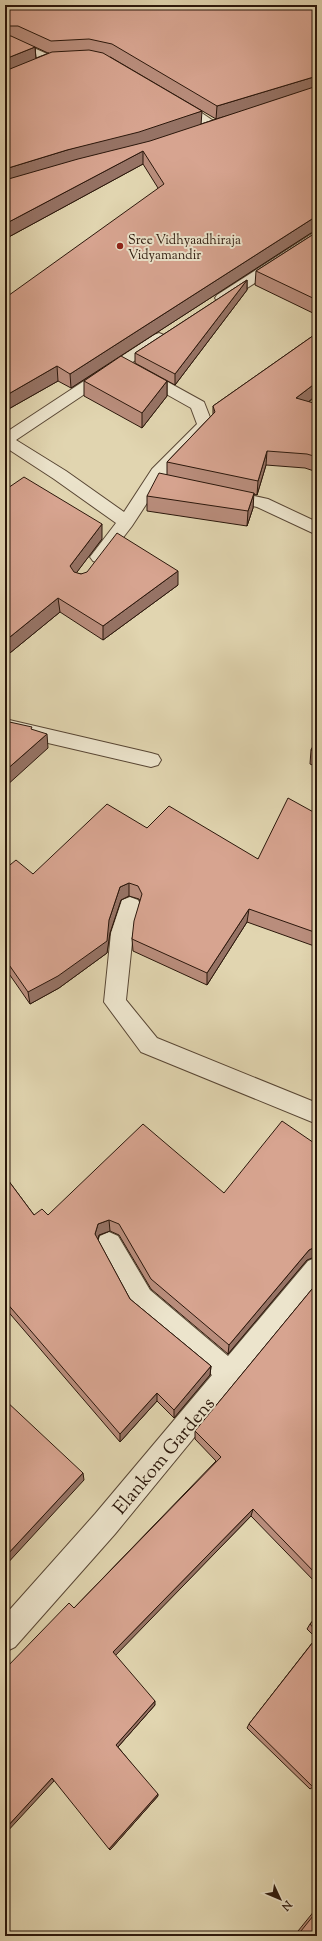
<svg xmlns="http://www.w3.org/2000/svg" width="322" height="1941" font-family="'Sorts Mill Goudy',serif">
  <rect width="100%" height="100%" fill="#e1d5b0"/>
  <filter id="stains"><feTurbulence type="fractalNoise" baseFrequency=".005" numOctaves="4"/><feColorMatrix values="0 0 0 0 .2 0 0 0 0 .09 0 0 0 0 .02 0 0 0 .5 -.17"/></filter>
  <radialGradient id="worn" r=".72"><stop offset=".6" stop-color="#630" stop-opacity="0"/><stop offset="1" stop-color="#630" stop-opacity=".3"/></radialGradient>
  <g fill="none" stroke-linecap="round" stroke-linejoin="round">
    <!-- minor casing -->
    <g stroke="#584634" stroke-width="2">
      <path id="minor" d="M5 40 18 41 54 57 56 60 50 64 12 48H5Z
        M177 98 181 99 221 126 220 129H210L173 105 171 102Z
        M317 233V243L227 301H217L215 298 217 295 312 234Z
        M159 333 164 335 167 338 164 341 16 440 66 471 124 512 152 469 197 424 191 408 134 376 132 373 134 370 140 368 146 370 204 402 213 425 211 428 164 477 132 526 105 561 99 563 93 561 90 557 116 523 54 479 5 447V433L154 335Z
        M223 489 268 499 317 522V535L257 507 217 498 215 494 217 490Z
        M5 719 151 753 158 755 161 760 158 765 151 767 5 733Z
        M130 897 138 900 141 906 133 933 126 1000 157 1038 317 1103V1124L141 1052 104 1002 111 933 122 900Z
        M109 1232 118 1236 150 1290 228 1356 308 1261 317 1257V1288L115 1534 15 1647 5 1652V1615L95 1514 212 1375 132 1308 97 1244 100 1236Z"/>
    </g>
    <!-- minor -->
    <use href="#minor" fill="#ece4cc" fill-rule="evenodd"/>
  </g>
  <!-- wall -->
  <path fill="#b98d7c" stroke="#2b170b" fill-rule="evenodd" d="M5 5H317V315L255 285 256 271 317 232 311 233 71 388 58 381 5 411 158 188 143 164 5 239ZM35 47 48 53H49L36 58ZM110 57 112 58 216 119 201 124Z
    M247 280V290L175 385 135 363V353Z
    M317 333V395L309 402 317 404V472L305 468 266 465 257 495 253 494V508L247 526 147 511V496L167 475V462L213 414V406Z
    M84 381H167V396L142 428 84 396Z
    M5 490 102 539 76 573 81 574 178 585 103 640 60 612 5 657Z
    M317 739V767L310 764 311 750Z
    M317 814V947L247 922 207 985 133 951 132 939 140 901 139 899 129 896 121 900 110 933 107 953 59 988 30 1004 5 968V869L33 874 147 828 258 859Z
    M5 1176 34 1215H48L224 1193 307 1260 228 1354 151 1289 119 1235 110 1231 99 1235 98 1240 130 1299 211 1366 210 1375 174 1418 157 1401 120 1442 5 1308Z
    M317 1283V1584L251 1516 115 1655 155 1705 118 1747 158 1796 110 1850 74 1608 216 1461 195 1439V1431Z
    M317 1616V1781L313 1787 310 1789 247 1728 249 1724 316 1638 307 1629 310 1624Z
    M315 1910H317V1936H294Z"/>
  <!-- shaded-wall -->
  <path fill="#967365" stroke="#2b170b" d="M35 47 36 60 5 73V59Z
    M317 76V90L216 119 217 106Z
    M202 111 201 125 140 146 5 183V169L67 150Z
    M143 151V164L5 239V224Z
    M317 218V232L311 233 71 388 70 374 312 219Z
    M247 280V290L175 385V374Z
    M57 366 58 381 5 411V396Z
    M167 381V396L142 428V413Z
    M317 382V395L295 412 296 398Z
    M267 451 266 465 257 495 258 481Z
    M254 493 253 508 247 526 248 511Z
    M102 524V539L71 580 70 566Z
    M178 571V585L103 640V626Z
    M58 598 60 612 5 657V641Z
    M47 734 48 748 5 787V771Z
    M129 883V896L121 900 110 933 107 953 59 988 30 1004 28 992 109 920 120 887Z
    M249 909 247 922 207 985V973Z
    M109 1220 110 1231 99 1235 96 1245 95 1234 98 1224Z
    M317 1246V1256L307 1260 228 1354 229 1345 309 1250Z
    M211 1366 210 1375 174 1418V1410Z
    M157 1393V1401L120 1442V1434Z
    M83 1473 84 1480 5 1566V1557Z
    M253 1509 251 1516 114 1657 113 1652Z
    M155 1701V1705L117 1748 116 1745Z
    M52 1778 54 1781 5 1834V1829Z
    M158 1794V1796L110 1850 109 1849Z"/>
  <!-- building -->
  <path fill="#d7a490" stroke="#2b170b" d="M5 5H317V76L217 106 112 44 89 39 51 41 18 26H5Z
    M5 36H11L35 47 5 59Z
    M89 50 103 53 202 111 139 132 67 150 5 169V71L52 52Z
    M317 86V218L312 219 70 374 57 366 5 396V298L164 184 143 151 5 224V180L78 159 150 141Z
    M317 232V300L256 271Z
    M247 280 175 374 135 353Z
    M317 333V382L296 398 317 404V457L307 454 267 451 258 481 167 462 215 412 213 406Z
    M121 356 167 381 142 413 84 381Z
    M159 473 254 493 248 511 147 496Z
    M24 477 102 524 70 566 74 572 81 574 87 572 117 533 178 571 103 626 58 598 5 641V490Z
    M5 721 32 727 31 729 47 734 5 771Z
    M317 739V752L311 750Z
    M288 798 317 814V933L249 909 207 973 132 939 134 921 142 894 138 886 129 883 120 887 109 920 107 941 58 976 28 992 5 959V869L16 860 33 874 107 804 147 828 169 806 258 859Z
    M282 1121 317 1145V1246L309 1250 229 1345 151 1279 119 1224 109 1220 98 1224 95 1234 130 1299 211 1366 174 1410 157 1393 120 1434 5 1301V1176L34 1215 42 1209 48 1215 143 1124 224 1193Z
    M317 1283V1575L253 1509 113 1652 155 1701 116 1745 158 1794 109 1849 52 1778 5 1829V1669L69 1603 74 1608 221 1457 195 1431Z
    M5 1400 83 1473 5 1557Z
    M317 1616V1632L310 1624Z
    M317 1637V1781L313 1787 249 1724Z
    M317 1911V1936H297Z"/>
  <!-- markers -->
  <circle fill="#8f2418" stroke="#ece4cc" stroke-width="1.5" cx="120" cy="246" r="4"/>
  <g text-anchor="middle" stroke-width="4" stroke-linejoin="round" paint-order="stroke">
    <!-- far-poi labels -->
    <g font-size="13" fill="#2b170b" stroke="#ece4cc" text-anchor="start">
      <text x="128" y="244">Sree Vidhyaadhiraja<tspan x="128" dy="15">Vidyamandir</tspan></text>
    </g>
    <!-- near-street labels -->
    <g font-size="19" fill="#2b170b" stroke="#ece4cc">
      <text transform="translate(163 1455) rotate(-50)" y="7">Elankom Gardens</text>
    </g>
  </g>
  <!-- margin -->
  <rect width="322" height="1941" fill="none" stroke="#e1d5b0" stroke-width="20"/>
  <rect x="6" y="6" width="310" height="1929" fill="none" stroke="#2b170b" stroke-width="2"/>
  <rect x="10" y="10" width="302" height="1921" fill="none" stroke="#2b170b"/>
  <!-- north arrow -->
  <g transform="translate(280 1899) rotate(134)" stroke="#ece4cc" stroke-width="3" paint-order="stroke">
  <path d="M0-3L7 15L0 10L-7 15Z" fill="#2b170b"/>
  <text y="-6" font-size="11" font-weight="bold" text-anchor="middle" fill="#2b170b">N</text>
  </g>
  <rect width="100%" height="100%" filter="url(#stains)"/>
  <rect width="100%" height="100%" fill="url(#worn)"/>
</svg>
